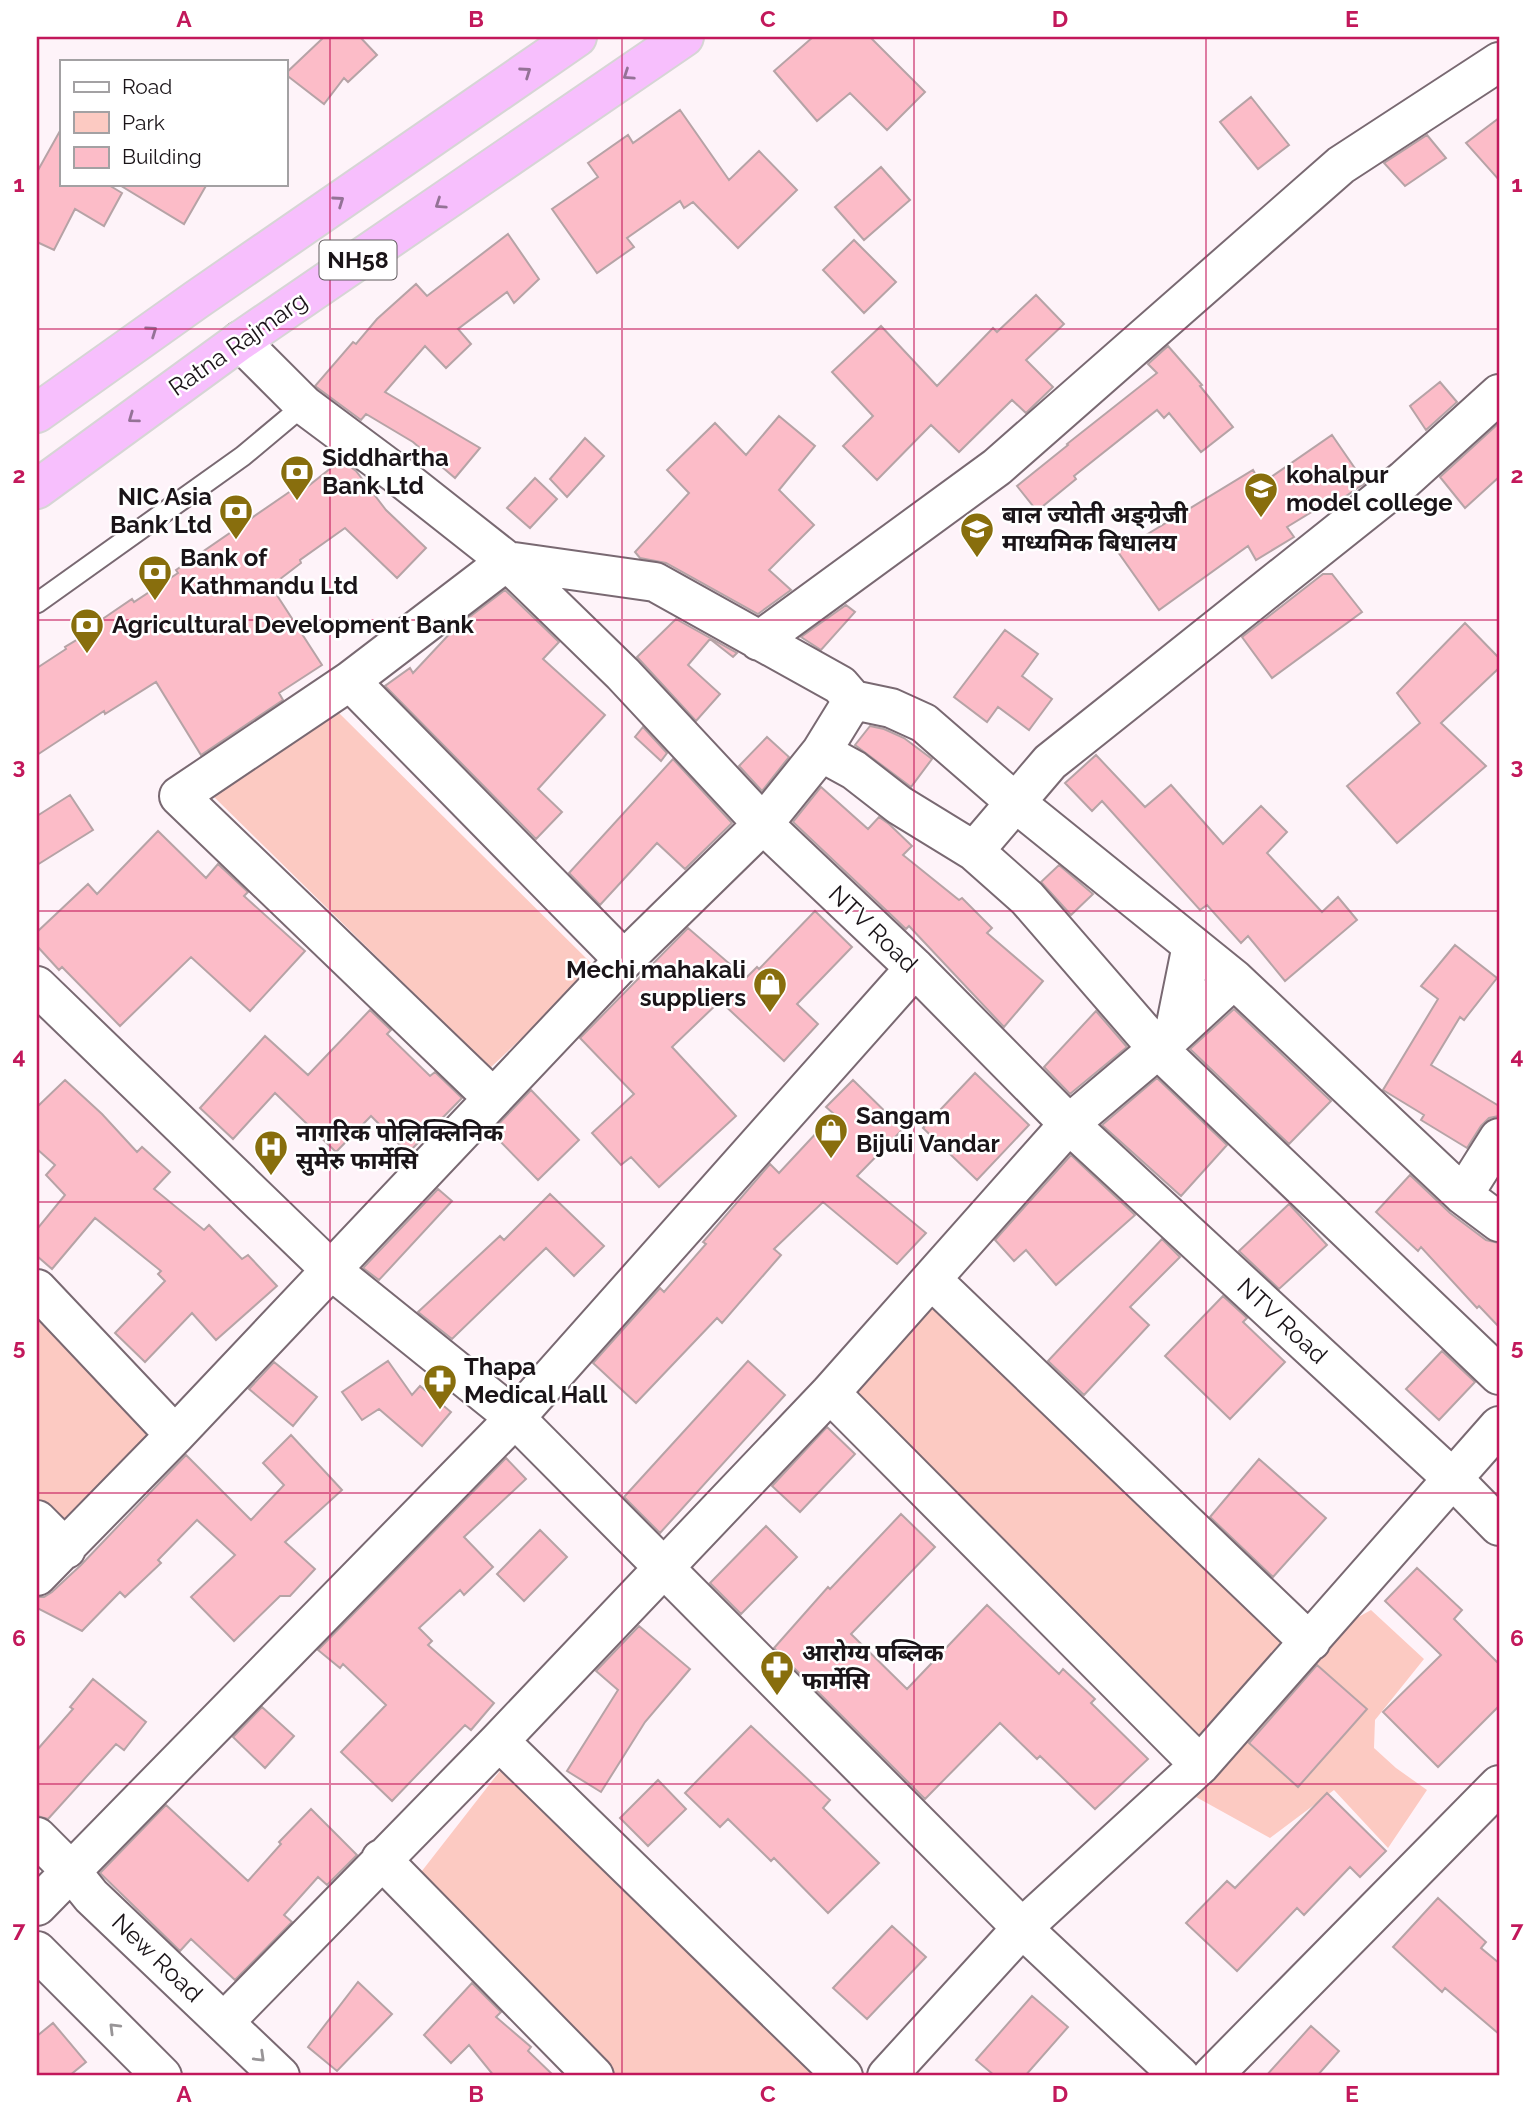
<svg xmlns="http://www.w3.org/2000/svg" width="1536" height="2113" font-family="Raleway,'Noto Sans Devanagari',sans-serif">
  <rect width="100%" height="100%" fill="#fef3f9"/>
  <!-- green -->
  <path fill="#fccac2" d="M338 712 596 968 490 1068 212 795Z
    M37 1289 175 1435 66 1549 37 1520Z
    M930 1290 1302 1635 1196 1754 839 1392Z
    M1371 1610 1424 1659 1375 1720 1374 1748 1396 1768 1427 1790 1388 1848 1334 1790 1270 1838 1196 1797 1223 1746 1330 1633Z
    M503 1767 823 2076H615L418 1876Z"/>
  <!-- building -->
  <path fill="#fcbcc8" stroke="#b6a3a6" stroke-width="2" d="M324 37H360L377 55 348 82 344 78 324 104 285 74Z
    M813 37H870L925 92 887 130 850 93 817 121 774 71Z
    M1251 97 1289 145 1258 169 1220 122Z
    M680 110 729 180 759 151 797 190 738 248 693 202 684 208 680 201 627 238 634 247 597 273 552 209 598 177 588 163 628 135 633 143Z
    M1499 118V180L1466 143Z
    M61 129V184H107L122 193 104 226 75 209 54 250 37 242V172Z
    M1427 135 1446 158 1405 186 1384 163Z
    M881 167 910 200 864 240 835 207Z
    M118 184H207L184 224Z
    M508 234 539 279 514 303 507 292 458 329 471 344 446 368 425 346 385 392 480 448 455 478 413 442 366 414 361 420 315 386 353 342 356 344 377 319 416 284 427 296Z
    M854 240 896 282 864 313 823 270Z
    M1036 295 1064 324 1026 360 1053 387 1026 413 1012 400 959 452 931 425 877 480 843 446 873 416 832 372 881 326 937 386 993 328 997 332Z
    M1168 346 1202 385 1200 386 1233 427 1201 452 1169 413 1164 418 1157 410 1074 476 1076 479 1037 511 1017 486 1068 445 1067 444 1157 373 1148 364Z
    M1440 382 1457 402 1426 430 1410 406Z
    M779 416 815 446 779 490 814 525 769 570 791 590 758 614 666 563 640 558 635 552 689 493 667 470 715 423 746 455Z
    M1499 423V477L1465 508 1440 477Z
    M1332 435 1365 483 1330 507 1328 502 1287 527 1294 537 1256 560 1248 546 1159 610 1118 552 1253 470 1261 484Z
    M585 438 604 456 567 497 550 479Z
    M341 460 356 471 386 510 426 548 397 578 345 528 300 560 301 563 271 586 322 665 279 693 283 700 201 755 156 682 105 714 104 711 37 755V668L66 649 65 647 103 624 101 620 132 599 134 602 178 573 176 570 298 486 302 491Z
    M535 478 557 499 530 528 507 508Z
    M1323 574H1332L1362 612 1272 678 1242 637Z
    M505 590 559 642 543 659 605 715 538 789 562 812 536 839 385 686 410 668 413 673 455 628Z
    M846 605 855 612 821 650 801 637Z
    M676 619 737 653 733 657 710 639 688 665 720 694 696 721 637 657Z
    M1465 623 1499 658V668L1441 723 1486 766 1397 843 1347 786 1420 723 1397 693Z
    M1005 630 1038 654 1022 676 1052 699 1029 730 998 707 987 722 954 697Z
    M870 726 884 729 904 738 932 759 911 787 855 745Z
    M643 727 667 753 661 761 635 737Z
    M767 737 789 757 762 791 739 766Z
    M1096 755 1145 807 1171 785 1223 844 1261 806 1287 832 1267 853 1322 912 1338 897 1357 920 1285 981 1248 936 1241 943 1207 905 1200 910 1102 801 1092 811 1065 783Z
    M673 759 732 823 685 869 657 843 600 905 569 873Z
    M821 787 868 829 879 817 889 824 912 846 903 855 959 900 962 898 992 928 987 933 1043 981 1004 1027 909 926 906 929 793 822Z
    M70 795 93 830 37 865V816Z
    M158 831 206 878 218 864 248 892 244 896 305 951 250 1011 191 957 120 1026 62 967 59 970 37 946V932L88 884 97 894Z
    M1059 865 1093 894 1071 915 1041 882Z
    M815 911 852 947 797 1004 818 1024 784 1061 720 1001 672 1047 736 1116 659 1187 631 1157 621 1165 592 1133 634 1094 580 1038 688 928 746 978 757 967 759 969Z
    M1455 945 1497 978 1464 1020 1460 1017 1431 1065 1499 1106V1116L1489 1118 1481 1126 1467 1148 1421 1120 1424 1115 1383 1090 1438 999 1421 986Z
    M1234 1009 1331 1101 1289 1144 1190 1049Z
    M370 1010 391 1030 387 1034 430 1076 435 1072 462 1098 408 1153 371 1116 336 1152 275 1093 233 1139 200 1108 265 1036 308 1075Z
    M1096 1011 1127 1047 1070 1094 1044 1067Z
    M975 1073 1029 1125 977 1180 923 1128Z
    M1157 1078 1227 1145 1181 1196 1102 1125Z
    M65 1080 102 1114 137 1152 142 1147 170 1172 154 1189 204 1230 209 1225 242 1259 248 1255 277 1286 216 1340 192 1313 145 1362 115 1333 165 1281 158 1274 161 1271 95 1218 52 1269 37 1256V1229L65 1195 46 1175 55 1165 37 1149V1107Z
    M853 1080 903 1129 857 1176 926 1233 897 1264 823 1202 774 1249 781 1255 722 1323 717 1318 636 1403 593 1363 660 1288 664 1292 706 1244 703 1242 770 1164 779 1173 834 1114 826 1107Z
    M531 1090 579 1140 538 1180 491 1132Z
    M1071 1155 1135 1215 1056 1285 1026 1250 1014 1261 995 1240Z
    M1410 1175 1450 1213 1486 1240 1499 1243V1327L1479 1306 1477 1308 1421 1247 1418 1251 1376 1212Z
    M438 1189 452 1201 379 1280 363 1268Z
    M550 1194 604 1246 574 1276 546 1248 452 1339 418 1312 500 1236 504 1240Z
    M1289 1204 1327 1245 1279 1289 1239 1251Z
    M1162 1239 1180 1257 1130 1307 1149 1325 1084 1395 1048 1361Z
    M1223 1296 1247 1318 1243 1322 1285 1362 1230 1419 1165 1356Z
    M1442 1351 1475 1382 1439 1420 1406 1389Z
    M388 1361 412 1395 420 1386 451 1412 422 1446 379 1409 362 1420 342 1392Z
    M748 1361 785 1395 660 1533 624 1497Z
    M274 1362 317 1397 293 1426 249 1389Z
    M827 1427 855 1454 800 1512 772 1486Z
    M291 1435 342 1490 285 1542 315 1569 290 1596H280L234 1641 191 1597 235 1555 197 1520 158 1560 161 1563 125 1597 120 1592 82 1631 37 1608V1597H44L52 1592 81 1565 186 1455 251 1520 284 1485 263 1463Z
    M506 1458 526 1479 464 1537 493 1567 464 1595 460 1590 419 1628 432 1641 428 1645 494 1703 471 1730 465 1725 392 1801 341 1752 386 1705 343 1664 340 1668 318 1650Z
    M1259 1459 1326 1518 1273 1577 1210 1517Z
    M901 1514 935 1547 851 1634 907 1689 987 1605 1059 1674 1063 1669 1095 1699 1091 1703 1148 1759 1095 1809 1040 1756 1037 1759 1000 1723 925 1799 774 1648 828 1587 830 1589Z
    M766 1526 797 1557 741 1614 710 1583Z
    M540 1530 567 1557 524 1601 497 1574Z
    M1417 1568 1462 1610 1454 1619 1499 1664V1706L1438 1767 1383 1712 1441 1655 1385 1601Z
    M639 1626 690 1669 645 1722 601 1792 567 1771 618 1690 596 1671Z
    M1317 1665 1367 1709 1298 1787 1249 1743Z
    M93 1679 146 1722 124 1750 116 1744 48 1819 37 1816V1750L73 1709 70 1707Z
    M262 1707 294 1736 265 1768 233 1737Z
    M751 1726 830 1800 823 1808 879 1863 828 1913 774 1858 771 1861 728 1819 720 1827 685 1793Z
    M658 1780 686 1809 648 1846 620 1818Z
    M1327 1793 1386 1851 1360 1877 1350 1867 1304 1915 1297 1908 1237 1971 1186 1923 1227 1881 1235 1888Z
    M166 1805 248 1881 281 1844 279 1842 311 1809 357 1855 327 1885 318 1877 284 1915 292 1922 235 1980 191 1939 180 1951 100 1873Z
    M1438 1898 1486 1942 1481 1948 1499 1963V2034L1445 1988 1442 1992 1393 1947Z
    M892 1926 926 1957 867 2019 833 1988Z
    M358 1982 392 2014 337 2071 308 2047Z
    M472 1983 501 2012 496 2017 531 2047 528 2051 554 2076H494L469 2045 451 2063 424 2035Z
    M1032 1996 1068 2027 1025 2076H995L976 2060Z
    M53 2023 86 2062 69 2076H37V2036Z
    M1311 2026 1339 2051 1317 2076H1266Z"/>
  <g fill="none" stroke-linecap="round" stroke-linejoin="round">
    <!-- lane casing -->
    <g stroke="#796972" stroke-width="23">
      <path id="lane" d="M37 603 243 456 304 405"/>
    </g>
    <!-- street casing -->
    <g stroke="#796972" stroke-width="42">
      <path id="street" d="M240 341 304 405 398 475 507 561 623 674 763 824 915 968 1069 1124 1452 1478 1499 1526
        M759 641 997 467 1341 165 1499 62
        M350 681 624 960
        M853 700 891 708 924 723 1016 803 1234 979 1463 1195 1499 1222
        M974 851 1050 762 1404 480 1499 394
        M37 986 330 1269 515 1418 1022 1928 1180 2076
        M1174 1034 1192 945
        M492 1097 179 796 350 681 507 561 655 582 840 685 853 700 821 752 854 770 899 805 974 851 1027 898 1158 1049 1499 1375
        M1463 1195 1499 1138
        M932 1280 1302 1635 1311 1641
        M37 1289 175 1435
        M830 1393 1200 1765
        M37 1520 66 1549
        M37 1576 175 1435 624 960 763 824 821 752
        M499 1741 843 2076
        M37 1837 71 1871 91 1896 280 2076
        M381 1859 594 2076
        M37 1906 515 1418 915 968
        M37 1951 162 2076
        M224 2022 499 1741 830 1393 1069 1124 1158 1049 1234 979
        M887 2076 1022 1928 1200 1765 1499 1426
        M1212 2076 1499 1785"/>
    </g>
    <!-- highway casing -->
    <g stroke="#d6d5d5" stroke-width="42">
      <path id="highway" d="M37 413 196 300 577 37
        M37 489 240 341 684 37"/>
    </g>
    <!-- lane -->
    <use href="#lane" stroke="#fff" stroke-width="19"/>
    <!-- street -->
    <use href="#street" stroke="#fff" stroke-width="38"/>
    <!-- highway -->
    <use href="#highway" stroke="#f7bffd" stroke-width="38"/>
  </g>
  <!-- one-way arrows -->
  <defs><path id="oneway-chevron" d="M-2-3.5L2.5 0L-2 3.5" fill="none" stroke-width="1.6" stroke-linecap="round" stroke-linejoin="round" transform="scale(1.75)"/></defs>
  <g stroke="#947296">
    <use href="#oneway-chevron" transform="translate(526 72) rotate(-35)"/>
    <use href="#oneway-chevron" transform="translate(628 75) rotate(146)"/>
    <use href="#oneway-chevron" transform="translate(339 201) rotate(-35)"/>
    <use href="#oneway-chevron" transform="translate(440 204) rotate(146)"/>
    <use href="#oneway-chevron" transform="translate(152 331) rotate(-35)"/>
    <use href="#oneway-chevron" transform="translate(133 418) rotate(144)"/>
  </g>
  <g stroke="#989597">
    <use href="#oneway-chevron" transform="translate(114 2028) rotate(-135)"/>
    <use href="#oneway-chevron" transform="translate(260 2057) rotate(44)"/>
  </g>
  <!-- grid -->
  <path fill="none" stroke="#c2185b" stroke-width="2" stroke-opacity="0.55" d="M330 37V2076M622 37V2076M914 37V2076M1206 37V2076M37 329H1499M37 620H1499M37 911H1499M37 1202H1499M37 1493H1499M37 1784H1499"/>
  <!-- icons -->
  <defs>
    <g id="bank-pin" transform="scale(1.75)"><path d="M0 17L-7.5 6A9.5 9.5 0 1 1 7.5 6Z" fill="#886e0d" stroke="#fff"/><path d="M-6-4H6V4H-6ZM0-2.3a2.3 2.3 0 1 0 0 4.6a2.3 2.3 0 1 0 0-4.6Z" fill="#fff"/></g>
    <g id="school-pin" transform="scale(1.75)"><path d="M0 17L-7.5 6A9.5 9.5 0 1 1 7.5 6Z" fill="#886e0d" stroke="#fff"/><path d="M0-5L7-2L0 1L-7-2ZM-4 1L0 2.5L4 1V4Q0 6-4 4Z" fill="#fff"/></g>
    <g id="shop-pin" transform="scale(1.75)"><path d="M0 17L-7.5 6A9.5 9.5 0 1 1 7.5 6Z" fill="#886e0d" stroke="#fff"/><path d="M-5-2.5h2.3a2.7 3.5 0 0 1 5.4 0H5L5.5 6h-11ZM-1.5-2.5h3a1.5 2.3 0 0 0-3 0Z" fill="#fff"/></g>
    <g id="hospital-pin" transform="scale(1.75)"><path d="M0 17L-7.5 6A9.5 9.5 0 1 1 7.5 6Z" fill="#886e0d" stroke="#fff"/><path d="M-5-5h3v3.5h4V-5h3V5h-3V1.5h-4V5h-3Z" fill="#fff"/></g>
    <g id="pharmacy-pin" transform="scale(1.75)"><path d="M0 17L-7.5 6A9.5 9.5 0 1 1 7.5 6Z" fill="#886e0d" stroke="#fff"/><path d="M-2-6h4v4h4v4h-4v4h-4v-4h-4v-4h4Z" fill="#fff"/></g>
  </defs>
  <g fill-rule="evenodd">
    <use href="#bank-pin" x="297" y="472"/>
    <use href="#school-pin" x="1261" y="489"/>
    <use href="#bank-pin" x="236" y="511"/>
    <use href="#school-pin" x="977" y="529"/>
    <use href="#bank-pin" x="155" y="572"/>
    <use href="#bank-pin" x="87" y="625"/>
    <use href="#shop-pin" x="770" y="984"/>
    <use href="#shop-pin" x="831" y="1130"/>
    <use href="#hospital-pin" x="271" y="1147"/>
    <use href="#pharmacy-pin" x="440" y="1381"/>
    <use href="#pharmacy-pin" x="777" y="1667"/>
  </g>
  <g text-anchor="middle" stroke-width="5" stroke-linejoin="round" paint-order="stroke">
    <!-- shield labels -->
    <rect fill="#fff" stroke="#5f5a5d" stroke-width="2" x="319.5" y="240.5" width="77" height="39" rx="5"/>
    <g font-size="23" font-weight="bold" fill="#1a1418">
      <text x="358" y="268">NH58</text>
    </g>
    <!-- street labels -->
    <g font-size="24" fill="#1a1418" stroke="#fff">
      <text transform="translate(238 344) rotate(-35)" y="8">Ratna Rajmarg</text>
      <text transform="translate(873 929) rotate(44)" y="8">NTV Road</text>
      <text transform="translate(1282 1321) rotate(43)" y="8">NTV Road</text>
      <text transform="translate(157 1958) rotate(44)" y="8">New Road</text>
    </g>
    <!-- poi labels -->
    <g font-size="24" font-weight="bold" fill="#1a1418" stroke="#fff" text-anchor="start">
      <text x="322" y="466">Siddhartha<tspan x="322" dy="28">Bank Ltd</tspan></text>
      <text x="1286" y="483">kohalpur<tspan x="1286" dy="28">model college</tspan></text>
      <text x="212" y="505" text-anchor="end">NIC Asia<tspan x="212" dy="28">Bank Ltd</tspan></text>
      <text x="1002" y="523">बाल ज्योती अङ्ग्रेजी<tspan x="1002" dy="28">माध्यमिक बिधालय</tspan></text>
      <text x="180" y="566">Bank of<tspan x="180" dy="28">Kathmandu Ltd</tspan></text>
      <text x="112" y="633">Agricultural Development Bank</text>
      <text x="746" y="978" text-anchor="end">Mechi mahakali<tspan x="746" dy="28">suppliers</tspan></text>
      <text x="856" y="1124">Sangam<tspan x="856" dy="28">Bijuli Vandar</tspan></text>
      <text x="296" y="1141">नागरिक पोलिक्लिनिक<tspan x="296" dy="28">सुमेरु फार्मेसि</tspan></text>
      <text x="464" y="1375">Thapa<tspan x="464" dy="28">Medical Hall</tspan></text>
      <text x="802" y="1661">आरोग्य पब्लिक<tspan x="802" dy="28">फार्मेसि</tspan></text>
    </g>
  </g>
  <!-- border -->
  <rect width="1536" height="2113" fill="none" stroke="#ffffff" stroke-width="77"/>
  <!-- legend -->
  <rect x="60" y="60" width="228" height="126" fill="#ffffff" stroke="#a3a1a3" stroke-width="2"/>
  <rect x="74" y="82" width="35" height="10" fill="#ffffff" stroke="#a3a1a3" stroke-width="2"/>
  <text x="122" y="94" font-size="21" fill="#1a1418">Road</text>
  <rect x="74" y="112" width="35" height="21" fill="#fccac2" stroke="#a3a1a3" stroke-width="2"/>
  <text x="122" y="130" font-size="21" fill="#1a1418">Park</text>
  <rect x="74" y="147" width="35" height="21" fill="#fcbcc8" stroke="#a3a1a3" stroke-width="2"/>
  <text x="122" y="164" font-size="21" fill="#1a1418">Building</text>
  <rect x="38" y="38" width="1460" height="2036" fill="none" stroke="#c2185b" stroke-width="2.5"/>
  <g font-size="23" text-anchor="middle" font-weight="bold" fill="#c2185b">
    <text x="184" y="27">A</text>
    <text x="476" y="27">B</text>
    <text x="768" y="27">C</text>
    <text x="1060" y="27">D</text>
    <text x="1352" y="27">E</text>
    <text x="19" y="192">1</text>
    <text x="1517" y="192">1</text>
    <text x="19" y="483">2</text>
    <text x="1517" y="483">2</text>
    <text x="19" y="774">3</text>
    <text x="1517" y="774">3</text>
    <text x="19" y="1064">4</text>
    <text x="1517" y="1064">4</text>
    <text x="19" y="1355">5</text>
    <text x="1517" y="1355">5</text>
    <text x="19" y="1646">6</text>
    <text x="1517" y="1646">6</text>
    <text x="19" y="1937">7</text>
    <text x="1517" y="1937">7</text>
    <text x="184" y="2102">A</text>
    <text x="476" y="2102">B</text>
    <text x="768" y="2102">C</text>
    <text x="1060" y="2102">D</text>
    <text x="1352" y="2102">E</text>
  </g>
</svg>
